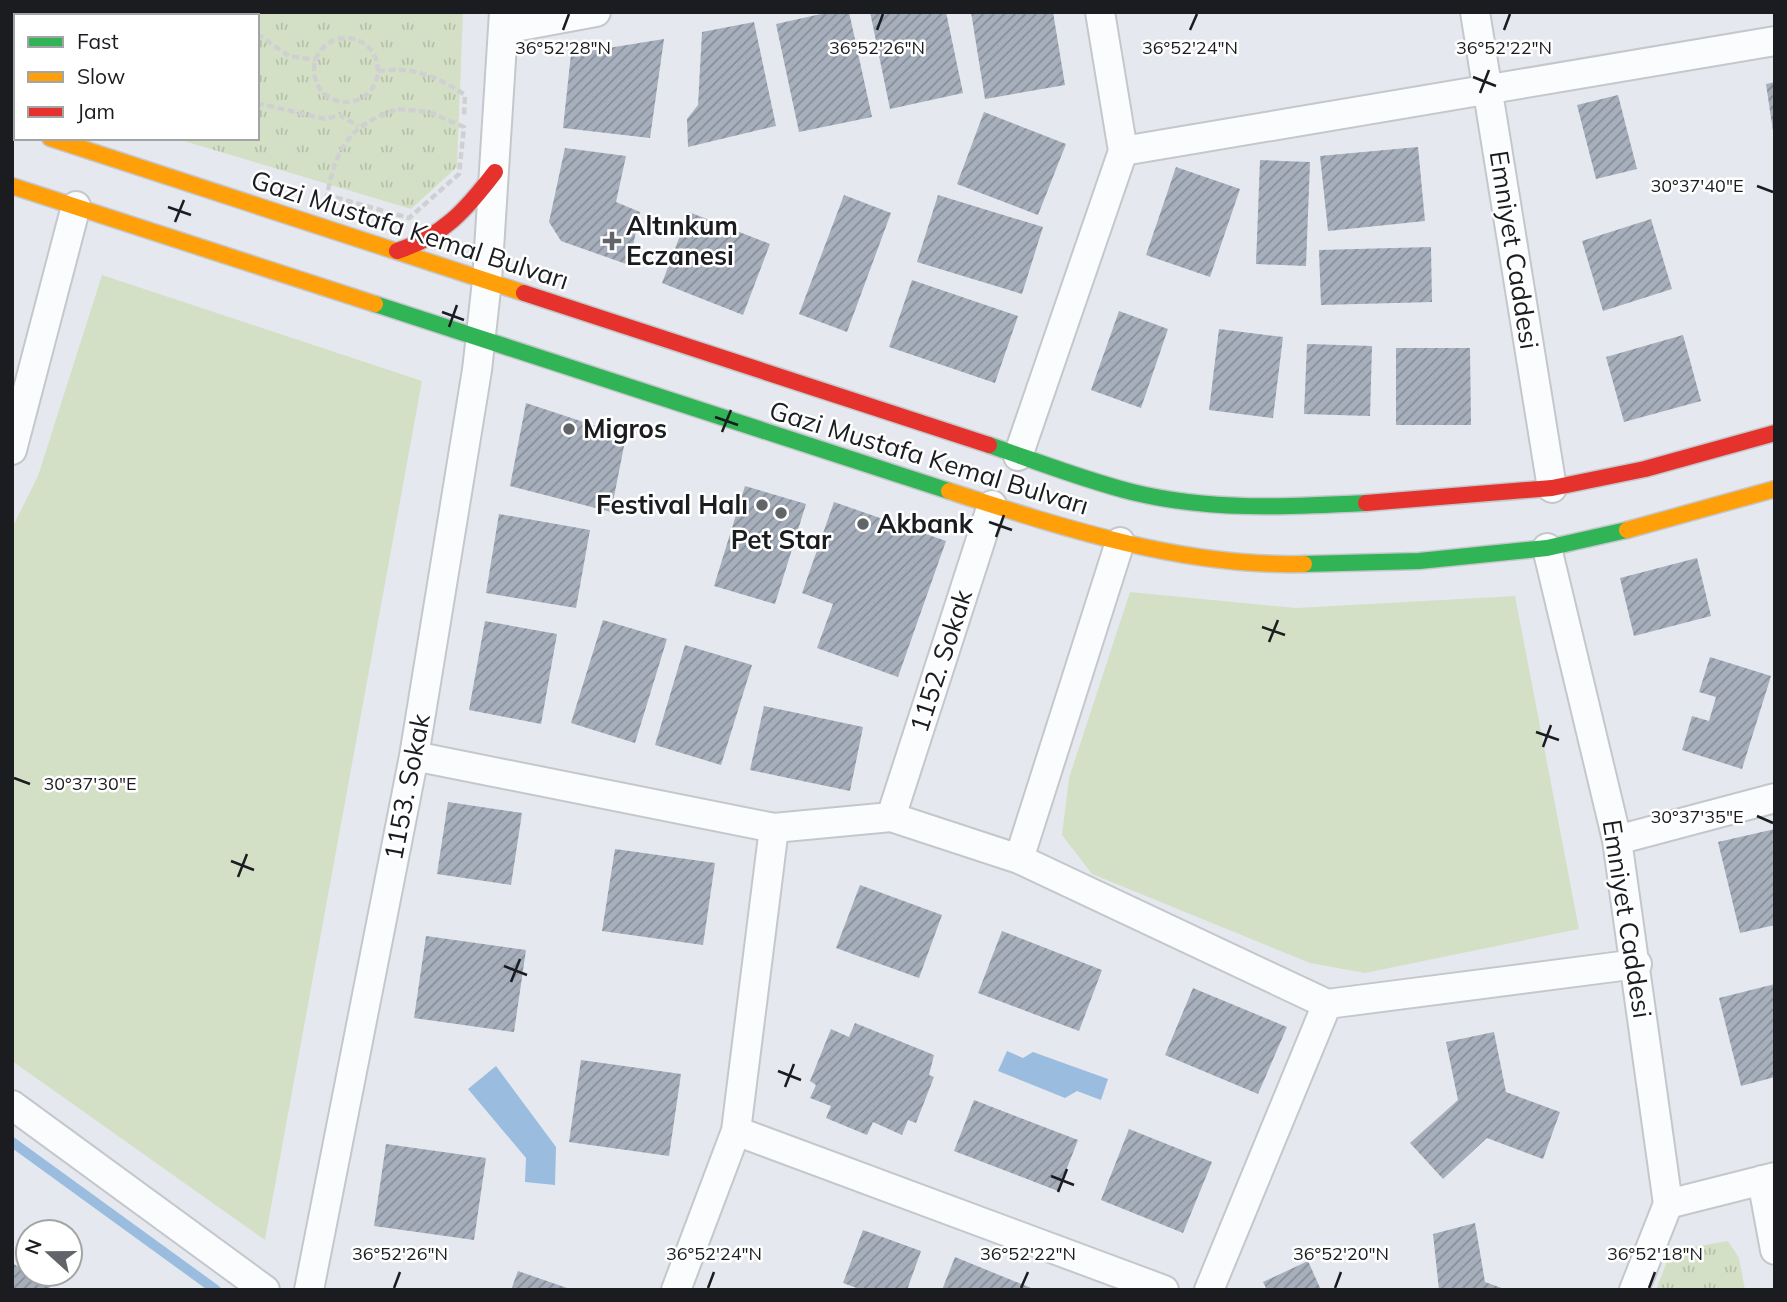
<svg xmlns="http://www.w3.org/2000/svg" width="1787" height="1302" font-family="Mulish,sans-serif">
  <defs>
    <pattern id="park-tufts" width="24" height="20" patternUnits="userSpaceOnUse" patternTransform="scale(1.75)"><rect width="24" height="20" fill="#d3e0c5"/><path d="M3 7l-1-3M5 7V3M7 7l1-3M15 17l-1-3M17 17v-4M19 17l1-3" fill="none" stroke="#b5c0a9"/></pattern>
    <pattern id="building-hatch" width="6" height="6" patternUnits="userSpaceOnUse" patternTransform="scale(1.75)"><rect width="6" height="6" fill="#a6afbb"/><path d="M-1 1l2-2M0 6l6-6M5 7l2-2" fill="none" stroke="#868e98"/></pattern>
  </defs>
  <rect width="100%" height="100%" fill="#e5e9ef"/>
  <!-- grass -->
  <path fill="#d3e0c5" d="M102 275 422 381 265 1240 12 1061V528L38 476Z
    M1130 592 1296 608 1515 596 1579 929 1365 973 1310 963 1092 874 1062 835 1069 778Z"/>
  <!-- park -->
  <path fill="url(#park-tufts)" d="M145 12H463L457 167 411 209 174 138H257V16H143Z
    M1728 1241 1739 1258 1745 1290H1656L1671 1251Z"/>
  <!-- water -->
  <path fill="#99bcdf" d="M1007 1051 1023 1058 1033 1052 1108 1079 1101 1100 1077 1091 1065 1098 998 1071Z
    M496 1066 556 1147 555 1185 525 1182 526 1158 468 1089Z"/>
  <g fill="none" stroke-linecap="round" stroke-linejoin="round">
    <!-- stream -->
    <path stroke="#99bcdf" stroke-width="10" d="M12 1142 216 1290"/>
  </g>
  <!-- building -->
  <path fill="url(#building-hatch)" d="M830 12H849L872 117 799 132 776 24Z
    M870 12H946L963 93 890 109Z
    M971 12H1053L1065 85 985 99Z
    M754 22 776 126 688 147 687 119 698 105 702 32Z
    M664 39 650 138 563 128 571 54Z
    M1775 82V131H1773L1766 84Z
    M1618 95 1637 169 1596 179 1577 105Z
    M984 112 1066 144 1038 215 957 184Z
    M1418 147 1425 221 1328 231 1320 156Z
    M565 148 626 156 616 202 640 212 629 265 561 241 549 222Z
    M1260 160 1310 162 1306 266 1256 264Z
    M1176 167 1240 189 1210 277 1146 255Z
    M844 195 891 213 847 332 799 314Z
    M938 195 1043 227 1022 294 917 262Z
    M689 212 770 244 743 315 662 283Z
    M1651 219 1672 289 1603 311 1582 241Z
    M1431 247 1432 302 1321 305 1319 250Z
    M912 280 1018 316 995 383 889 347Z
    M1119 311 1168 329 1141 408 1091 390Z
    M1219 329 1283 337 1273 418 1209 410Z
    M1683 335 1701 401 1624 422 1606 357Z
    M1307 344 1372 346 1370 416 1304 414Z
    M1396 348H1470L1471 425H1396Z
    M526 403 626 436 611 512 510 486Z
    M745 486 806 504 775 604 714 586Z
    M834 502 946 541 898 677 817 648 833 604 802 593Z
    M499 514 590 530 576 608 486 593Z
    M1697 558 1711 616 1634 636 1620 578Z
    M603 620 667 639 635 743 571 723Z
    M485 621 557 634 541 724 469 710Z
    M685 645 752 665 721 765 655 745Z
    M1710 657 1771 676 1742 769 1682 750 1692 716 1709 721 1716 697 1699 692Z
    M764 706 863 727 850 791 750 770Z
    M448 802 522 813 511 885 437 874Z
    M1775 829V925L1740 933 1718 842Z
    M615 849 715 863 703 945 602 931Z
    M860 885 942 915 919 978 836 948Z
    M1002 931 1102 970 1079 1031 978 993Z
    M426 936 526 950 514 1032 414 1018Z
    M1775 984V1077L1741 1086 1719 998Z
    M1193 988 1287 1027 1258 1094 1165 1055Z
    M855 1023 934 1055 929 1075 934 1077 916 1123 908 1120 902 1135 873 1122 867 1135 826 1118 831 1106 810 1098 816 1085 810 1081 831 1029 849 1037Z
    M1494 1032 1506 1092 1560 1112 1543 1159 1487 1138 1443 1179 1410 1143 1458 1100 1446 1042Z
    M581 1060 681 1074 669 1156 569 1142Z
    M974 1100 1078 1140 1058 1191 954 1151Z
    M1129 1129 1212 1162 1183 1233 1101 1200Z
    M386 1144 486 1158 474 1240 374 1226Z
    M1475 1223 1485 1282 1507 1290H1439L1433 1234Z
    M863 1230 921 1251 907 1290H862L843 1283Z
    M955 1257 1036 1290H942Z
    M1308 1261 1321 1290H1267L1263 1282Z
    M12 1263 51 1285 48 1290H12Z
    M518 1271 570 1289V1290H511Z"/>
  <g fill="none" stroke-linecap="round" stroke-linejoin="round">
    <!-- street casing -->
    <g stroke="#c4c7cb" stroke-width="32">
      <path id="street" d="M1475 12 1552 488
        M135 16 136 12
        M504 29 596 12
        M1123 151 1775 41
        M12 450 76 206
        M1018 456 1123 151 1100 12
        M1547 548 1617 840 1668 1204 1634 1290
        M414 756 774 828 891 817 1019 859 1327 1004 1637 964
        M891 817 992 505
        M1617 840 1775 798
        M1019 859 1120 542
        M12 1105 265 1290
        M736 1131 1164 1290
        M1762 1180 1775 1250
        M1668 1204 1775 1177
        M309 1290 414 756 477 370 487 281 504 12
        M676 1290 736 1131 774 828
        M1209 1290 1327 1004"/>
    </g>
    <!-- fast casing -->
    <g stroke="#c4c7cb" stroke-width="19">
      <path id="fast" d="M12 126 16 127
        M375 304 949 491
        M989 445C1036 461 1084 480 1132 492 1209 511 1288 507 1366 503
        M1304 564 1419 561 1547 548 1627 530"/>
    </g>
    <!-- slow casing -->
    <g stroke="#c4c7cb" stroke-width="19">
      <path id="slow" d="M50 138 524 293
        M12 186 375 304
        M949 491C1064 528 1182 567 1304 564
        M1627 530 1775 489"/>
    </g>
    <!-- jam casing -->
    <g stroke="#c4c7cb" stroke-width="19">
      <path id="jam" d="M397 251C442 237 467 209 495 172
        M524 293 989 445
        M1366 503 1552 488 1645 469 1775 433"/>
    </g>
    <!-- path -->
    <path stroke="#d0d0d2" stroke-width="4.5" stroke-dasharray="7 3.5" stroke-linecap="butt" d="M214 12 222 16
      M170 16 180 12
      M257 34 289 56 316 60
      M314 70a32 32 0 1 1 64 0a32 32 0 1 1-64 0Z
      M378 71C411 66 437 76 465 95L464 116
      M257 103 325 119 340 115 358 126
      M398 109 429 112 464 127 459 174 409 218 327 195C337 146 349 125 398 109Z"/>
    <!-- street -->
    <use href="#street" stroke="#fbfcfd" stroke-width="28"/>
    <!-- fast -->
    <use href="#fast" stroke="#30b455" stroke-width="16"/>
    <!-- slow -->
    <use href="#slow" stroke="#ff9f0a" stroke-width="16"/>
    <!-- jam -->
    <use href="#jam" stroke="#e5322d" stroke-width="16"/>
  </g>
  <!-- ticks -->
  <path fill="none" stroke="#1a1c20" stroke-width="2.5" d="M563 30 569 14M877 30 883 14M1190 30 1197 14M1504 30 1510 14M1473 77 1496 86M1480 93 1489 70M1757 186 1773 192M168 207 191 215M175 222 184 200M442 312 464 320M449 327 457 305M715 417 738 425M722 432 731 410M989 522 1012 530M996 537 1004 515M1262 627 1285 635M1269 642 1278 620M1536 732 1559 740M1543 747 1551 725M14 778 30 784M1757 816 1773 823M231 861 254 870M238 877 247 854M504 966 527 975M511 982 520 959M778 1071 801 1080M785 1087 794 1064M1051 1176 1074 1185M1058 1192 1067 1169M394 1288 400 1272M708 1288 714 1272M1021 1288 1028 1272M1335 1288 1341 1272M1649 1288 1655 1272"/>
  <!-- markers -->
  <g fill="#616468" stroke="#fff" stroke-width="2.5">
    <path d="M608.5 230.5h7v7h7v7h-7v7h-7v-7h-7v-7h7z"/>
    <circle cx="569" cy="429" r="7"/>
    <circle cx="762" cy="505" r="7"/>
    <circle cx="781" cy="513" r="7"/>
    <circle cx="863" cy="524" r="7"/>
  </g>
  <g text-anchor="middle" stroke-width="5" stroke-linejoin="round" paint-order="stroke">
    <!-- poi labels -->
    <g font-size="26" font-weight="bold" fill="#1a1c20" stroke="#fff" text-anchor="start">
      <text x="626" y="235">Altınkum<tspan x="626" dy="30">Eczanesi</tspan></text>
      <text x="583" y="438">Migros</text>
      <text x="748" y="514" text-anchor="end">Festival Halı</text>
      <text x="877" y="533">Akbank</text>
      <text x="781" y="549" text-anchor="middle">Pet Star</text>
    </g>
    <!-- street labels -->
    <g font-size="26" fill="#1a1c20" stroke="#fff">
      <text transform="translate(410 230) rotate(18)" y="9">Gazi Mustafa Kemal Bulvarı</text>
      <text transform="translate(1514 250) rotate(81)" y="9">Emniyet Caddesi</text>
      <text transform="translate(929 458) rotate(17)" y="9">Gazi Mustafa Kemal Bulvarı</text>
      <text transform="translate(941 661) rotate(-72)" y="9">1152. Sokak</text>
      <text transform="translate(407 787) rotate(-79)" y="9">1153. Sokak</text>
      <text transform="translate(1627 919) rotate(81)" y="9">Emniyet Caddesi</text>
    </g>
  </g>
  <g font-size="18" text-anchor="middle" fill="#1a1c20" stroke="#fff" stroke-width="5" stroke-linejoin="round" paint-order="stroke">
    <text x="563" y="54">36°52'28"N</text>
    <text x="877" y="54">36°52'26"N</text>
    <text x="1190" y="54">36°52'24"N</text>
    <text x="1504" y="54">36°52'22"N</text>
    <text x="1697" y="192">30°37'40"E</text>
    <text x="90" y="790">30°37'30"E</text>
    <text x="1697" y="823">30°37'35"E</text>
    <text x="400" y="1260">36°52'26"N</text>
    <text x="714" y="1260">36°52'24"N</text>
    <text x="1028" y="1260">36°52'22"N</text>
    <text x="1341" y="1260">36°52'20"N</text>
    <text x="1655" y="1260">36°52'18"N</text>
  </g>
  <!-- border -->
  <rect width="1787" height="1302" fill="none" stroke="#1a1c20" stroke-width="28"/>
  <!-- legend -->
  <rect x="14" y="14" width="245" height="126" fill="#ffffff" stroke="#a3a4a6" stroke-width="2"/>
  <rect x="28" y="37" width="35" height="10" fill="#30b455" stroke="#a3a4a6" stroke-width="2"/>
  <text x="77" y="49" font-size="21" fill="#1a1c20">Fast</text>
  <rect x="28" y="72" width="35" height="10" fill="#ff9f0a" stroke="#a3a4a6" stroke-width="2"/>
  <text x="77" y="84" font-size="21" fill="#1a1c20">Slow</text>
  <rect x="28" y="107" width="35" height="10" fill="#e5322d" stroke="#a3a4a6" stroke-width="2"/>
  <text x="77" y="119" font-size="21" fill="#1a1c20">Jam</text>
  <!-- north arrow -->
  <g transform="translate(49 1253) rotate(291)"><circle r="33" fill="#ffffff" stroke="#a3a4a6" stroke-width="2"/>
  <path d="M0-5L12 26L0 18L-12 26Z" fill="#616468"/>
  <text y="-10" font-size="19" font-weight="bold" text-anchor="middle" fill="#1a1c20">N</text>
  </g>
</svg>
